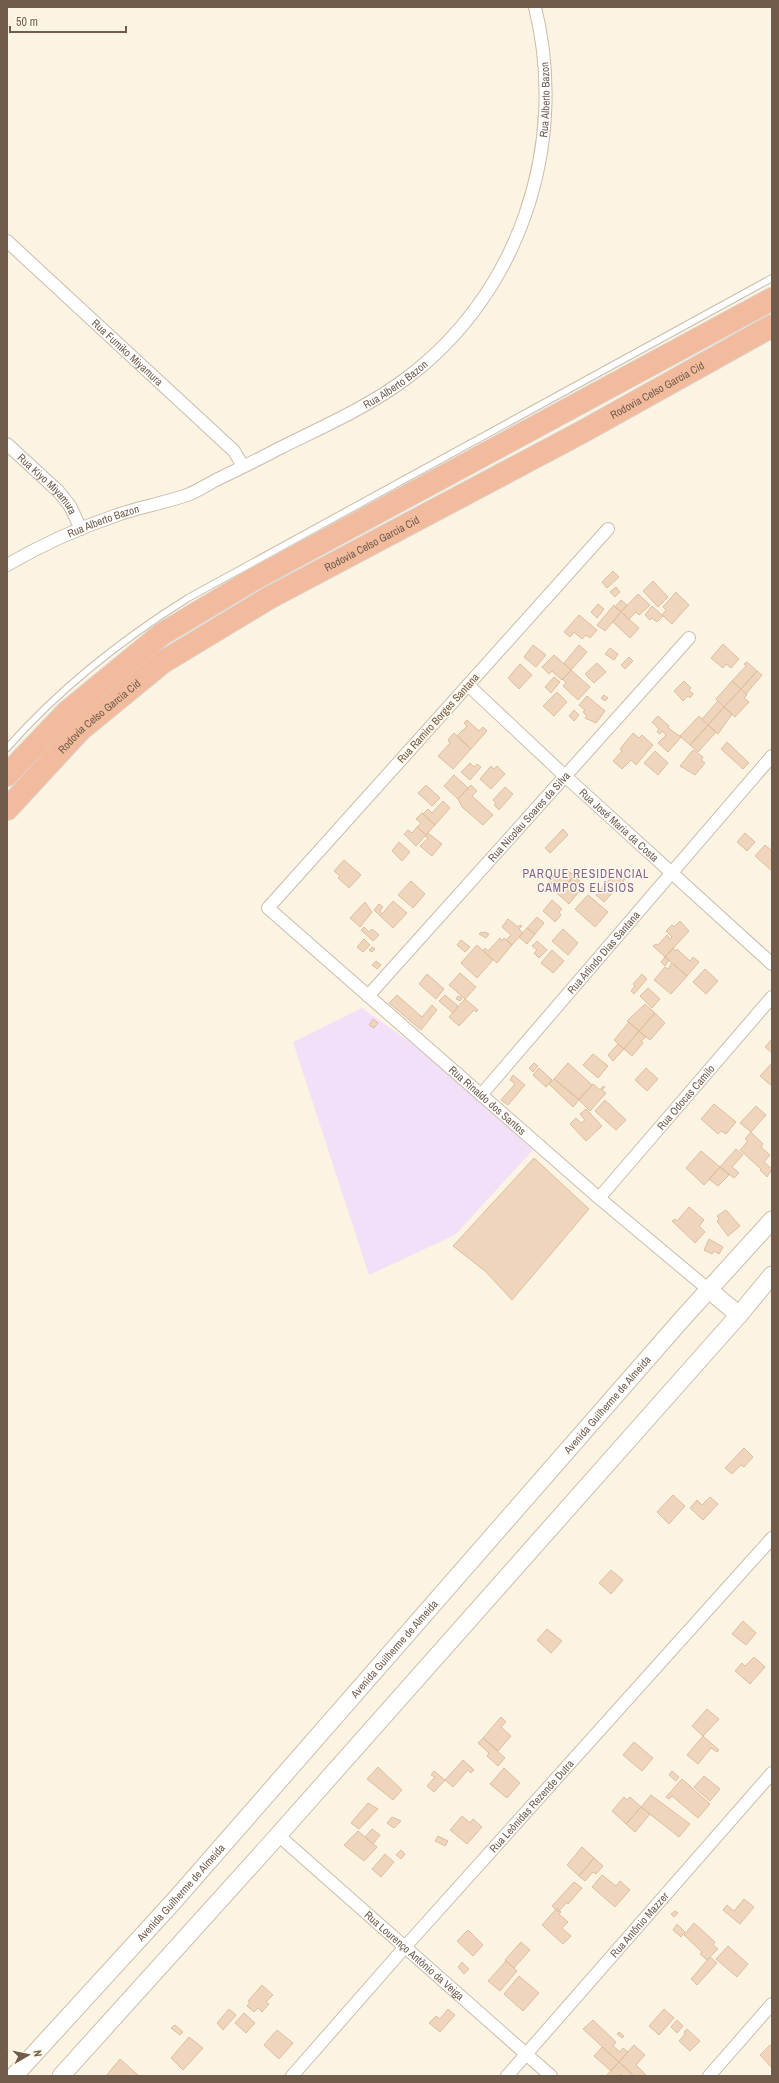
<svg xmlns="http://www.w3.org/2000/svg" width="779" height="2083" font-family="'Archivo Narrow',sans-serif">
  <rect width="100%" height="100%" fill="#fbf4e3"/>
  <!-- education -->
  <path fill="#f1e0f7" d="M362 1008 421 1050 533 1150 455 1235 369 1275 293 1042Z"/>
  <!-- building -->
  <path fill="#eed5bc" stroke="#e0bd9e" d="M613 571 619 577 607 588 602 582Z
    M653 581 668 597 658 607 643 591Z
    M616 587 620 592 615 597 610 592Z
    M676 592 689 605 672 624 662 615 666 610 663 607Z
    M638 594 650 605 639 615 636 612 629 619 621 612Z
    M621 600 627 605 621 612 615 607Z
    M598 604 604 609 597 618 591 612Z
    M614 605 621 612 605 631 597 625Z
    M652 606 663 616 657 622 652 618 650 620 645 615Z
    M621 612 639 628 630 638 613 622Z
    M579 615 597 630 590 638 586 635 582 639 574 632 570 637 564 632Z
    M723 644 739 659 731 668 726 664 723 668 711 658Z
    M533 645 546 655 536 667 524 657Z
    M579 645 587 652 571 670 564 663Z
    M610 648 618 654 614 660 605 654Z
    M554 655 571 670 562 680 552 671 549 674 542 667Z
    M629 657 633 661 625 669 621 665Z
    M747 662 757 671 741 689 732 681 746 666 744 664Z
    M597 663 606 672 594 683 585 674Z
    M520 664 532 675 519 689 508 678Z
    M571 670 590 687 578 700 563 686 566 683 563 679Z
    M757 671 762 675 746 694 741 689Z
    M554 677 560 682 551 693 545 687Z
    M684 681 691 688 689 690 693 694 690 698 688 696 683 701 674 691Z
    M732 681 741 689 724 707 716 699Z
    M741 689 747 695 744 698 749 702 735 717 724 707Z
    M557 692 567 702 554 716 543 706Z
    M604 695 608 698 605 701 601 698Z
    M587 696 605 711 596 723 585 718 587 716 583 712 585 710 579 705Z
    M718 701 724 707 708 725 702 719Z
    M724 707 732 714 718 734 708 725Z
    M574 710 579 715 574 721 569 716Z
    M658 716 669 726 668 728 681 737 668 752 658 743 666 735 662 731 660 734 657 732 659 729 652 722Z
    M699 716 708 725 690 745 680 736Z
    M467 720 479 731 483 727 487 731 471 749 457 736 467 726 464 723Z
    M708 725 716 732 698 752 690 745Z
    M454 733 471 749 453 769 438 756 450 743 448 740Z
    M633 733 639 738 642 735 653 745 636 765 631 760 622 769 613 761 622 751 620 749Z
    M727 742 749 763 743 769 721 749Z
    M693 750 703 757 701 760 705 763 695 775 680 766Z
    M655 751 668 763 658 775 644 763Z
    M470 763 474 767 477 764 481 767 470 780 461 772Z
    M491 766 494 769 497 766 505 774 491 789 480 779Z
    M454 775 468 788 458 799 444 786Z
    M426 785 440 798 432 806 418 793Z
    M471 785 477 791 472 796 493 815 483 825 462 807 458 799Z
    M505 787 513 794 499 810 494 805 496 803 493 800Z
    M443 801 450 808 435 825 423 814 428 809 432 813Z
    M422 813 435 825 426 835 417 827 421 823 416 819Z
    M417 827 426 835 416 846 404 834 408 830 412 833Z
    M563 829 568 835 550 853 545 848Z
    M428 833 442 844 432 856 420 846 428 838 425 836Z
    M745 833 755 842 747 851 737 842Z
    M399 842 410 852 402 861 392 851Z
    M765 845 772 851V871L755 856Z
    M344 860 361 875 349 888 338 878 340 876 334 871Z
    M564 867 574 876 558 894 549 886 551 883 549 881 551 878 550 876 552 874 555 876Z
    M618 869 627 877 604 902 596 895Z
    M574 876 584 885 569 904 558 894Z
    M411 881 425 894 413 908 398 895Z
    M588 895 608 912 595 927 575 909Z
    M552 900 562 909 559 912 561 915 555 922 543 911Z
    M393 901 407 913 393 928 374 910 379 904 383 907 380 911 382 914Z
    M365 902 372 912 360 927 350 918Z
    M537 917 544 923 535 934 527 928Z
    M508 919 518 927 520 925 522 926 519 929 523 933 512 945 506 940 511 935 502 927Z
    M680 921 689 931 665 957 653 946 656 944 658 945 667 935 670 939 672 937 666 931 672 925 674 927Z
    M364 927 369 932 372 929 379 935 373 941 361 930Z
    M527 928 535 934 527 944 519 937Z
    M563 929 578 943 568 955 552 941Z
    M481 932 483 933 484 932 489 934 486 938 479 934Z
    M500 938 502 941 504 938 512 945 497 963 483 951 485 948 488 951Z
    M364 939 370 945 363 952 357 947Z
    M461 940 470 947 465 952 457 945Z
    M537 941 547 950 539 958 534 953 537 950 532 946Z
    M477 945 493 960 477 978 461 963Z
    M372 947 375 949 372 952 369 950Z
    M673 948 676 951 677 949 690 961 693 957 699 962 687 976 665 957Z
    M552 950 564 961 553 973 541 963Z
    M665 957 669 960 665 966 661 962Z
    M376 961 381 965 377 969 372 965Z
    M672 963 687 976 671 994 654 980 665 967 668 969Z
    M705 969 718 981 706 994 693 982Z
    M460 973 476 987 465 999 449 985Z
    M427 974 444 989 436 999 419 984Z
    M642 974 647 979 634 994 631 991 635 986 633 984Z
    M648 988 660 999 652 1008 640 996Z
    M397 995 422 1017 432 1005 437 1010 421 1030 389 1003Z
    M445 995 458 1006 453 1013 439 1001Z
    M458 996 462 998 460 1001 456 999Z
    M465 999 478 1010 476 1012 474 1010 459 1026 449 1017Z
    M645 1004 655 1013 639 1031 627 1021Z
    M655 1013 665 1023 650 1040 639 1031Z
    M373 1019 378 1023 374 1028 369 1025Z
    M629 1022 639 1031 624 1049 614 1040Z
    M639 1031 646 1037 641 1041 643 1043 632 1056 624 1049Z
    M772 1039V1053L765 1047Z
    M618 1044 624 1049 613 1061 608 1055Z
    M593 1054 608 1066 598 1078 583 1065Z
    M534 1063 538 1066 533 1072 529 1068Z
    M568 1063 592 1085 579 1099 554 1079Z
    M772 1063V1086L760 1076Z
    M539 1068 552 1080 546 1087 533 1075Z
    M646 1068 658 1079 647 1091 635 1080Z
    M513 1075 525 1085 508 1105 501 1100 515 1084 510 1080Z
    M554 1079 579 1100 573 1107 549 1084Z
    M593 1084 600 1090 603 1086 605 1087 602 1090 606 1093 590 1111 579 1100Z
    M605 1100 626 1120 616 1130 595 1111Z
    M714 1104 736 1122 726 1134 721 1131 718 1134 701 1119Z
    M756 1106 766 1115 751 1132 740 1123Z
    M586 1109 602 1126 586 1141 570 1124 576 1118 581 1123 585 1120 580 1114Z
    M751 1132 763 1144 761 1147 770 1155 764 1162 772 1169 767 1177 760 1170 761 1169 740 1150 748 1141 745 1139Z
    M736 1149 743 1155 732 1167 739 1173 734 1178 720 1167Z
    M701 1151 720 1167 704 1185 686 1168Z
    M534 1158 589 1209 512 1300 485 1271 453 1246Z
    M720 1167 729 1175 718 1186 709 1179Z
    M689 1207 704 1220 699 1226 705 1232 695 1243 672 1221 675 1219 677 1221Z
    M726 1210 740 1226 728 1236 717 1221 719 1219 717 1216Z
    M709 1239 723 1247 719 1254 714 1251 712 1254 704 1250Z
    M744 1448 753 1457 744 1467 741 1465 732 1474 725 1468Z
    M673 1495 685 1506 669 1524 657 1512Z
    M710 1497 718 1504 703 1520 690 1508 697 1500 702 1505Z
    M611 1570 623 1580 611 1594 599 1583Z
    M743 1621 756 1633 746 1645 732 1634Z
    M547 1629 562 1641 551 1653 537 1640Z
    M754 1657 765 1667 750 1684 735 1671 742 1663 745 1666Z
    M707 1709 719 1719 703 1736 692 1726Z
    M501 1717 506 1722 501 1727 511 1736 498 1751 483 1738Z
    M703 1736 719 1750 717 1752 711 1748 698 1764 687 1755Z
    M483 1738 505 1758 498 1766 487 1756 489 1753 478 1743Z
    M634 1742 653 1758 642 1771 623 1755Z
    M463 1760 474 1770 471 1773 468 1770 453 1787 445 1780Z
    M378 1767 402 1790 393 1800 367 1779Z
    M504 1768 520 1783 507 1798 490 1784Z
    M434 1771 445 1780 434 1792 427 1786 435 1777 431 1775Z
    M672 1771 679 1777 676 1781 669 1775Z
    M704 1776 720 1789 710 1801 694 1787Z
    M682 1779 710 1804 698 1818 672 1796 669 1799 666 1797Z
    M651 1795 690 1824 679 1837 641 1807Z
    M624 1797 627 1800 630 1797 641 1807 626 1824 612 1811Z
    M368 1803 378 1809 359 1829 351 1823Z
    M641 1807 650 1814 635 1832 626 1824Z
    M462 1816 470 1823 473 1819 482 1827 467 1844 450 1830Z
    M392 1817 401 1821 394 1828 387 1823Z
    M372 1829 380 1835 373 1844 365 1837Z
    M358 1831 377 1847 364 1861 344 1845Z
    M438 1836 448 1841 445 1846 435 1841Z
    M582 1847 594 1858 579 1876 567 1865Z
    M401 1850 405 1854 401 1859 396 1855Z
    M385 1854 394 1862 381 1877 372 1869Z
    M594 1858 603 1866 596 1874 593 1872 585 1881 579 1876Z
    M602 1875 616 1886 620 1881 630 1890 615 1907 592 1887Z
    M574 1882 582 1888 568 1904 567 1902 558 1912 552 1906Z
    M744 1899 754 1907 740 1924 723 1910 727 1905 734 1911Z
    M557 1908 561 1912 559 1914 568 1922 562 1928 571 1936 563 1944 542 1925Z
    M675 1911 678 1913 674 1917 671 1914Z
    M694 1923 715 1942 713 1945 718 1949 707 1960 700 1954 702 1952 684 1935Z
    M677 1924 685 1932 681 1937 673 1930Z
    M468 1930 483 1945 473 1956 457 1941Z
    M521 1942 530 1950 514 1968 505 1960Z
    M728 1946 748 1964 737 1977 716 1959Z
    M710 1957 717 1963 697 1985 691 1979Z
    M506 1961 517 1971 500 1991 488 1981Z
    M462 1962 469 1969 464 1974 458 1967Z
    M519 1976 539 1993 523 2011 504 1994Z
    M262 1985 273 1995 266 2002 269 2004 262 2012 258 2008 254 2012 247 2006 250 2002 248 2001Z
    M229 2009 236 2015 223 2030 217 2023Z
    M448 2009 455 2015 440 2032 429 2023 436 2016 440 2019Z
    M664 2009 674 2018 659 2035 649 2026Z
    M244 2013 255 2023 246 2033 235 2023Z
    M593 2020 616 2042 613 2046 620 2052 623 2048 628 2052 619 2062 583 2029Z
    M677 2020 683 2026 677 2033 671 2027Z
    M175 2025 183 2032 180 2035 171 2028Z
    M687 2029 700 2041 690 2051 679 2041 685 2034 684 2032Z
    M277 2030 293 2043 279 2059 264 2045Z
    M619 2032 624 2036 622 2038 617 2034Z
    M189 2037 203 2048 183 2070 171 2058Z
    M634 2045 645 2055 636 2065 647 2076H634L619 2062Z
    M770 2045 772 2047V2068L760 2055Z
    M602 2047 619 2062 611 2071 594 2056Z
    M120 2059 139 2076H106Z
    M619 2062 634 2076H623L621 2074 619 2076H606Z"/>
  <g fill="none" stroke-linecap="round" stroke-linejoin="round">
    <!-- lane casing -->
    <g stroke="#cbbcaa" stroke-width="8">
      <path id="lane" d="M7 748C60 688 121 640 188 598L772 278"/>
    </g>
    <!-- street casing -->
    <g stroke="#cbbcaa" stroke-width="14">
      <g id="street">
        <path id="s1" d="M7 241 234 451 243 466"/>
        <path id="s2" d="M7 444 59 492 70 506 81 529"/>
        <path id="s3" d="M608 529 268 908 599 1198 709 1290"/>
        <path id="s4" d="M7 565C41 545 79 528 117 515 140 507 164 503 187 495 198 491 208 484 218 479 239 469 259 459 280 448 322 427 366 408 404 380 520 295 569 144 535 7"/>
        <path id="s5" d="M468 685 565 776 772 964"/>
        <path id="s6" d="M368 996 689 638"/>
        <path id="s7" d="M481 1095 772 756"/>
        <path id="s8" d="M599 1198 772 997"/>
        <path id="s9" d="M278 1835 551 2076"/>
        <path id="s10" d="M292 2076 405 1947 772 1538"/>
        <path id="s11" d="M507 2076 772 1773"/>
        <path d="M709 2076 772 2004"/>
      </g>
    </g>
    <!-- secondary casing -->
    <g stroke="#cebda9" stroke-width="19">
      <g id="secondary">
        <path d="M709 1290 739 1315"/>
        <path id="s12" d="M14 2076 174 1901 683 1318 772 1220"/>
        <path d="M61 2076 273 1841 739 1315 772 1275"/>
      </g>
    </g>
    <!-- highway casing -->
    <g stroke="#dad5d0" stroke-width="24">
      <g id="highway">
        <path d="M7 775 67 712 162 634 254 579 772 299"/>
        <path id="s13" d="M7 809 80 730 163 662 269 598 582 432 772 326"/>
      </g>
    </g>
    <!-- lane -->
    <use href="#lane" stroke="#fff" stroke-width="6"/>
    <!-- street -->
    <use href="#street" stroke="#fff" stroke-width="12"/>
    <!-- secondary -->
    <use href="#secondary" stroke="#fff" stroke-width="17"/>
    <!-- highway -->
    <use href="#highway" stroke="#f2bb9d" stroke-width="22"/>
  </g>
  <g text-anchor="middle" stroke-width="3" stroke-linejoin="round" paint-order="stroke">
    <!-- street labels -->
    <g font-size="11" fill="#715c4b" stroke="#fef8e9">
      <text dy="4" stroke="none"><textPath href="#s4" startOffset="765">Rua Alberto Bazon</textPath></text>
      <text dy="4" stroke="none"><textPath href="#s1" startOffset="164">Rua Fumiko Miyamura</textPath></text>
      <text dy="4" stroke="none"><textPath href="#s4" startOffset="430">Rua Alberto Bazon</textPath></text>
      <text dy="4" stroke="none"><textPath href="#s13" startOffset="779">Rodovia Celso Garcia Cid</textPath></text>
      <text dy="4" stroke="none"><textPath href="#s2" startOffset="57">Rua Kiyo Miyamura</textPath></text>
      <text dy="4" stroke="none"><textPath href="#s4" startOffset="106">Rua Alberto Bazon</textPath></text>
      <text dy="4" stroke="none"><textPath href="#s13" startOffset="455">Rodovia Celso Garcia Cid</textPath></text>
      <text dy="4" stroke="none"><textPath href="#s13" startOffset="131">Rodovia Celso Garcia Cid</textPath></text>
      <text transform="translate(438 718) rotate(-48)" y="4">Rua Ramiro Borges Santana</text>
      <text dy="4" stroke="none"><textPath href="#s6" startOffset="241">Rua Nicolau Soares da Silva</textPath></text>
      <text dy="4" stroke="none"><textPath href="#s5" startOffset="206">Rua José Maria da Costa</textPath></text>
      <text dy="4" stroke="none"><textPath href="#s7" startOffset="188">Rua Arlindo Dias Santana</textPath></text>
      <text dy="4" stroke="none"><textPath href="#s8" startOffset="133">Rua Odocas Camilo</textPath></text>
      <text dy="4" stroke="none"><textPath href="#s3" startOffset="801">Rua Rinaldo dos Santos</textPath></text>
      <text dy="4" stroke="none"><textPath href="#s12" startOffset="896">Avenida Guilherme de Almeida</textPath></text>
      <text dy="4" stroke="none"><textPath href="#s12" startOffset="572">Avenida Guilherme de Almeida</textPath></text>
      <text dy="4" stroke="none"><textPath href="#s10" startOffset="361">Rua Leônidas Rezende Dutra</textPath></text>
      <text dy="4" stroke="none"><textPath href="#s12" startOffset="248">Avenida Guilherme de Almeida</textPath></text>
      <text dy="4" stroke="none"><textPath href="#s11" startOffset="201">Rua Antônio Mazzer</textPath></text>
      <text dy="4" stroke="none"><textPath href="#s9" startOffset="182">Rua Lourenço Antônio da Veiga</textPath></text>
    </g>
    <!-- neighbourhood labels -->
    <g font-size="12" letter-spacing="1" fill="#83638d" stroke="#fef8e9">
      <text x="586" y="878">PARQUE RESIDENCIAL<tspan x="586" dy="14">CAMPOS ELÍSIOS</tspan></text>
    </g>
  </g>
  <!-- border -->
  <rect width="779" height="2083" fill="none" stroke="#715c4b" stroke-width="16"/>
  <!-- north arrow -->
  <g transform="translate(28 2055) rotate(81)" stroke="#fef8e9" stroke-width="3" paint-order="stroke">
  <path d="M0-3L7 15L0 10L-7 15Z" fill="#715c4b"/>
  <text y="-6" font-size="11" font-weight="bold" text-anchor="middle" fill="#715c4b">N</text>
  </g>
  <!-- scale -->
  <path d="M10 26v6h116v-6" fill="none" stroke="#715c4b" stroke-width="2"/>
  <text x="16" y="26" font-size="12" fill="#715c4b" stroke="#fef8e9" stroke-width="3" paint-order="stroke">50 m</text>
</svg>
